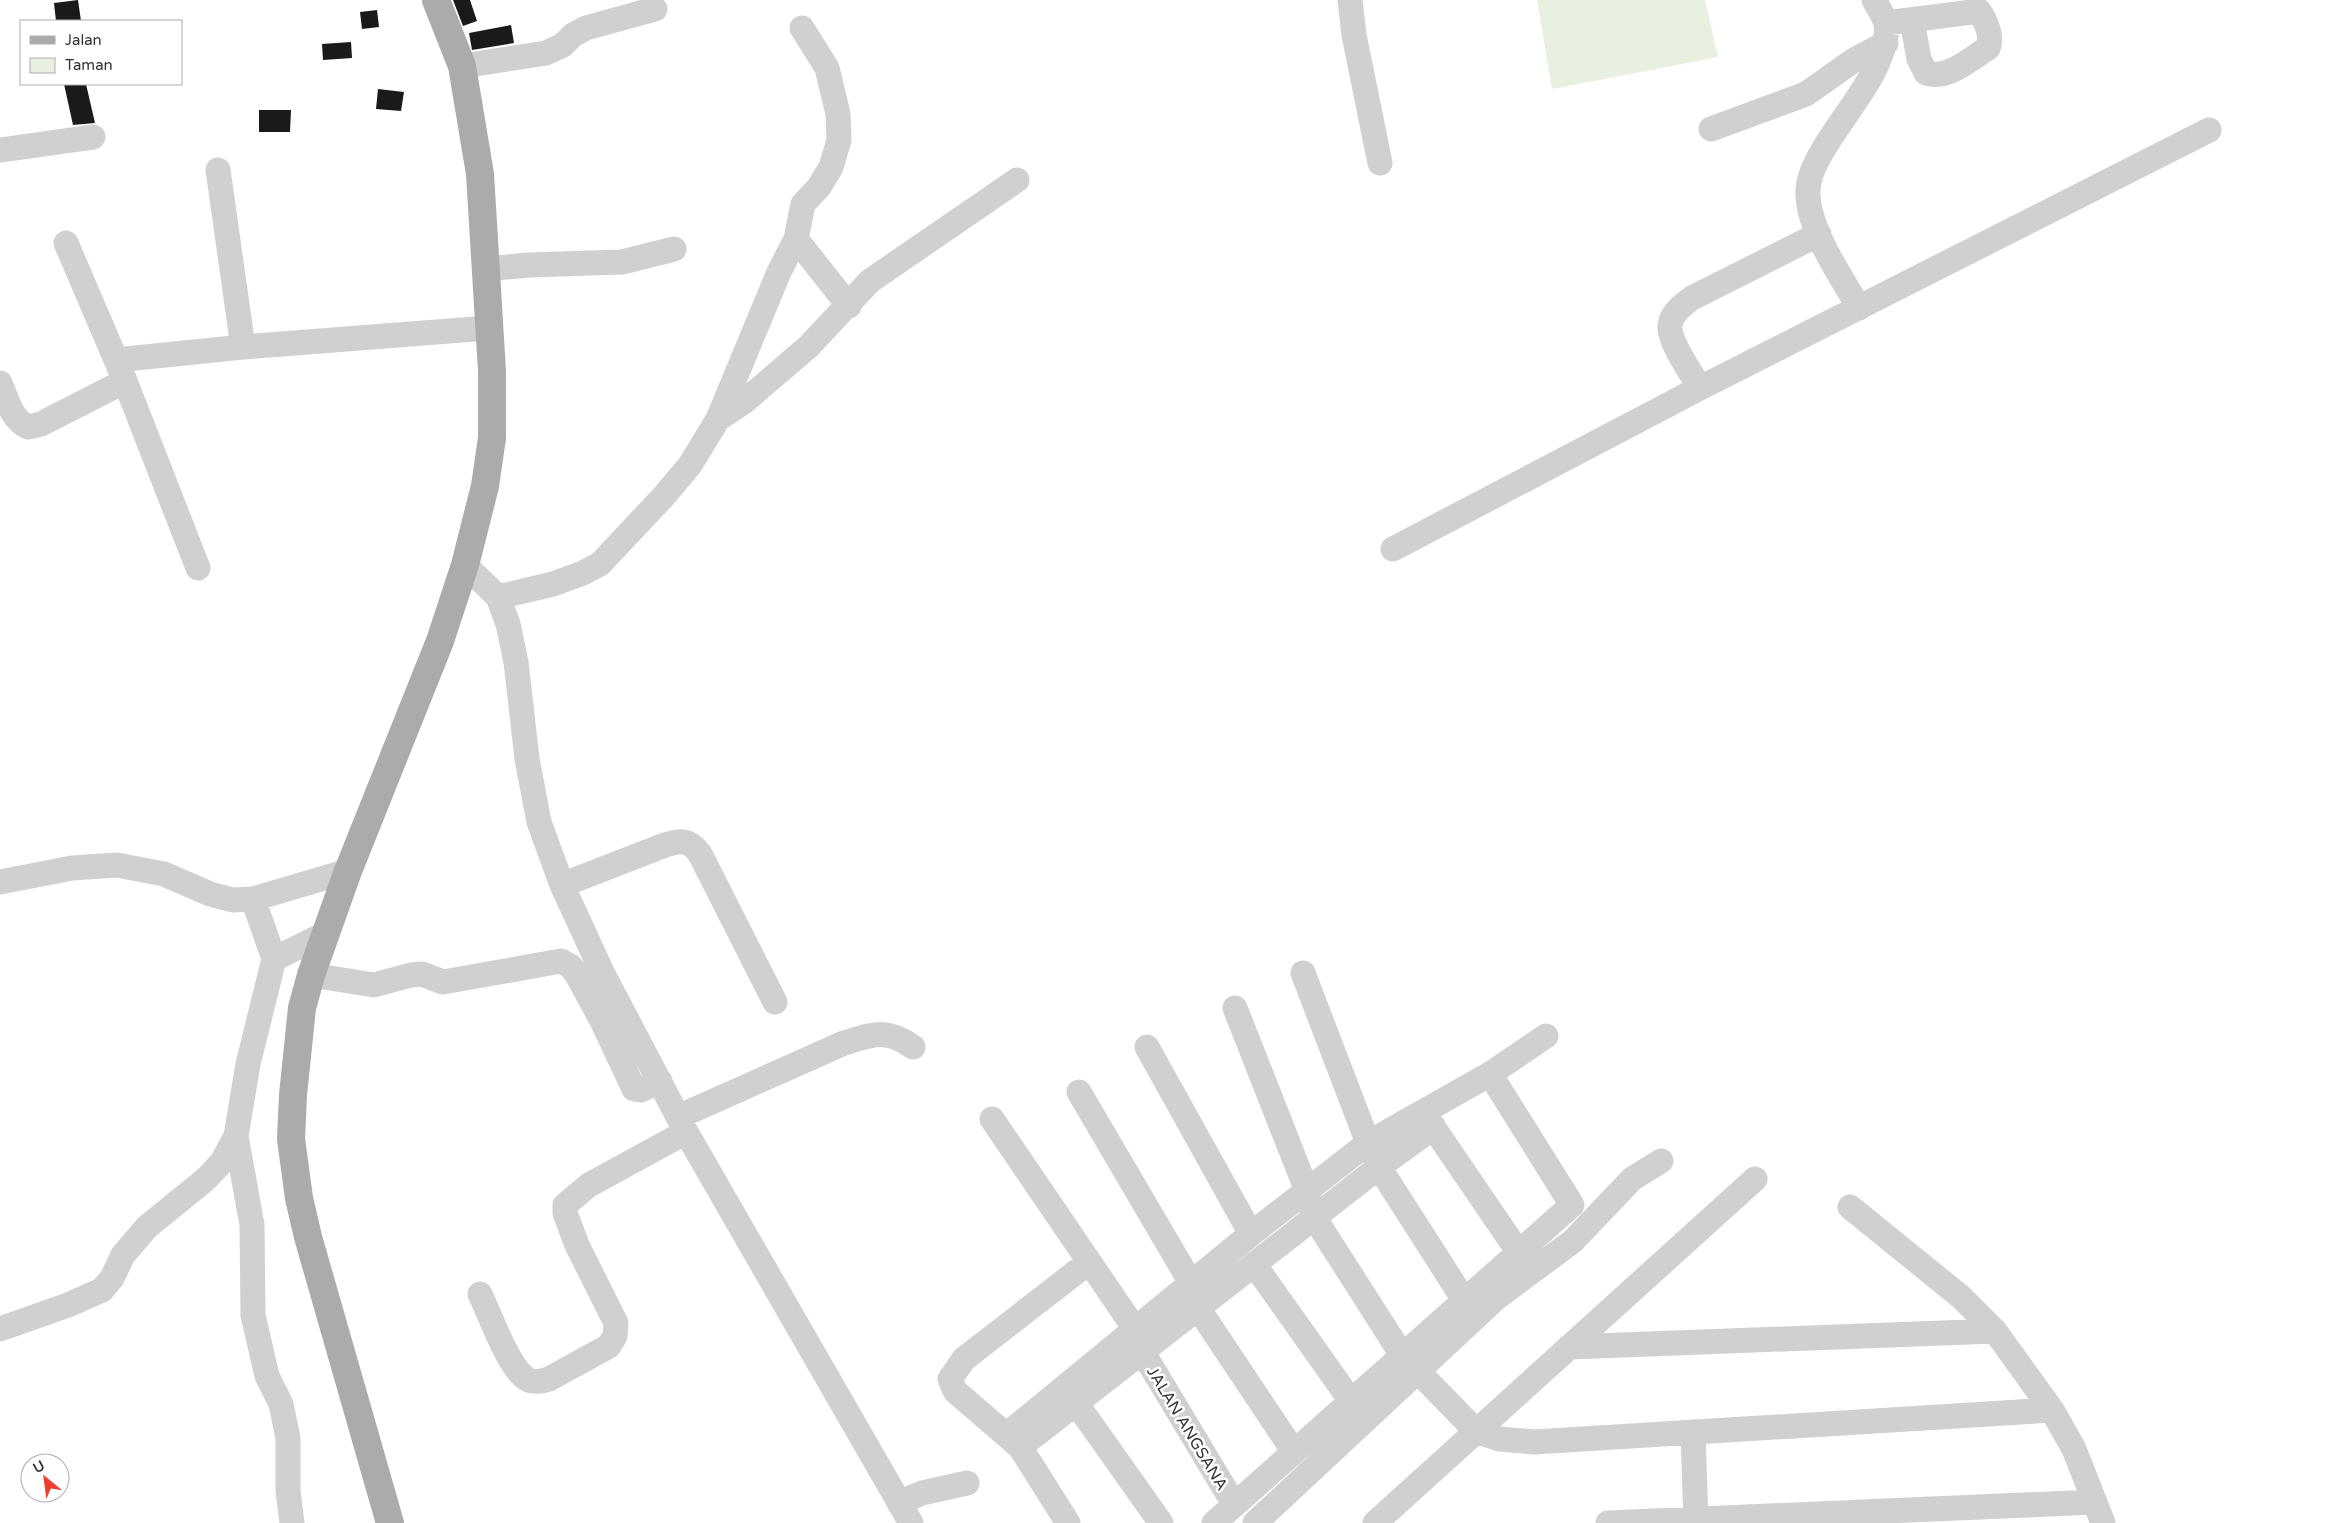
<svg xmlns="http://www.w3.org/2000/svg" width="2351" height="1523" font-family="'Varela Round',sans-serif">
  <rect width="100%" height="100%" fill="#fff"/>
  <!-- green -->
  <path fill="#e7f0e1" d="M1537 0H1705L1718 57 1552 89Z"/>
  <!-- building -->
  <path fill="#1a1a1a" d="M78 0 81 21H56L54 3Z
    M453 0H470L477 21 463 26Z
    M377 10 379 27 362 29 360 12Z
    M511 25 514 43 472 50 469 33Z
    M351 42 352 58 323 60 322 44Z
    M64 84H86L95 123 73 125Z
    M378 89 404 92 401 111 376 109Z
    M259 110H291L290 132H259Z"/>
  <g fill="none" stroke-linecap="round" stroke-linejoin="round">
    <!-- minor -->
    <path stroke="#d0d0d0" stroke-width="25" d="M1350 0 1354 35 1380 163
      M1886 23 1979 11C1986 21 1993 37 1988 48 1970 59 1948 80 1926 73L1919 59 1912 20
      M802 28 827 68 838 114 839 140 831 167 819 187 803 204 796 239 849 306
      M462 66 546 53 563 45 573 35 586 28 655 9
      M1711 129 1806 94 1854 60 1886 43
      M0 150 93 137
      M218 170 243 347
      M66 243 125 381 198 568
      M485 269 529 265 622 262 674 249
      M1859 308C1841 276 1806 227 1808 190 1809 153 1866 98 1880 57 1884 47 1888 35 1886 24 1884 16 1878 7 1874 0
      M116 360 243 347 488 328
      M0 383C7 399 11 419 28 427L41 424 125 381
      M1700 388C1692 374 1668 341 1670 325 1672 312 1683 305 1692 298L1819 234
      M718 419 779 272 796 239
      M1393 549 1700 388 2209 130
      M465 565 498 597 508 624 516 662 527 759 539 822 562 885 602 972 686 1132 911 1523
      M498 597 553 584 583 573 600 564 663 497 690 465 718 419 745 401 809 346 870 281 1017 180
      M0 882 72 868 117 865 164 874 210 894 233 900 253 899 348 871
      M562 885 665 845C681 840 689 839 700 854L775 1002
      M253 899 274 959
      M1303 973 1368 1143 1379 1167 1464 1300
      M311 975 374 985 411 975 422 974 443 982 561 961 570 966 576 973 601 1019 634 1089 641 1090 660 1081
      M1235 1008 1307 1191 1314 1217 1402 1355 1476 1431 1499 1439 1534 1442 2052 1410
      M1147 1047 1251 1234
      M1079 1092 1191 1283 1201 1296
      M1425 1115 1528 1266
      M678 1117 844 1043C874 1034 886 1028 913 1047
      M992 1119 1135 1329 1142 1351 1234 1504
      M236 1136 252 1225 253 1315 267 1376 281 1404 288 1438V1491L292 1523
      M1850 1207 1961 1297 1995 1331 2052 1410 2074 1449 2103 1523
      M1254 1264 1351 1401
      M480 1294C490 1315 507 1363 524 1377 530 1383 541 1382 549 1379L609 1346 615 1336 616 1323 577 1245 565 1213V1205L589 1185 686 1132
      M1198 1308 1294 1452
      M0 1329 68 1305 102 1290 112 1278 123 1255 147 1227 206 1179 222 1162 236 1136 248 1064 274 959 325 934
      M1569 1347 1995 1331
      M1076 1403 1161 1523
      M1693 1432 1696 1523
      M1006 1435 1251 1234 1368 1143 1490 1074 1546 1036
      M1020 1447 1379 1167 1434 1127
      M899 1503 922 1493 967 1483
      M1068 1523 1020 1447 955 1391 950 1379 964 1359 1089 1262
      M1214 1523 1572 1205 1490 1074
      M1255 1523 1495 1299 1573 1241 1632 1179 1661 1161
      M1375 1523 1755 1179
      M1608 1523 2095 1502"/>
    <!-- major -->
    <path stroke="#ababab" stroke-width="28" d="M390 1523 308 1237 299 1198 291 1139 293 1095 302 1008 311 975 348 871 440 641 465 565 485 486 492 438V371L480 174 462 66 436 0"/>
  </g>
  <g text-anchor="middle" stroke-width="5" stroke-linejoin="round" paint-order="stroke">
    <!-- street labels -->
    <g font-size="16" fill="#333" stroke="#fff">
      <text transform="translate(1188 1428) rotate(59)" y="6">JALAN ANGSANA</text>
    </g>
  </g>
  <!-- legend -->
  <rect x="20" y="20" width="162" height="65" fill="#ffffff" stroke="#adadad"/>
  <rect x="30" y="36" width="25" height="8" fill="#ababab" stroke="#adadad"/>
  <text x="65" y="45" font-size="15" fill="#333333">Jalan</text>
  <rect x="30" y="58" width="25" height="15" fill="#e7f0e1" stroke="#adadad"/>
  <text x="65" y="70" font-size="15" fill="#333333">Taman</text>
  <!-- north arrow -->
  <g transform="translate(45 1478) rotate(331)"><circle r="24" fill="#ffffff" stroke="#adadad"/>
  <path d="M0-4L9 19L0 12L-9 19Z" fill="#ee3f30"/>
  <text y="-8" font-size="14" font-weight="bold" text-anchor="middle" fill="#333333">U</text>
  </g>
</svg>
